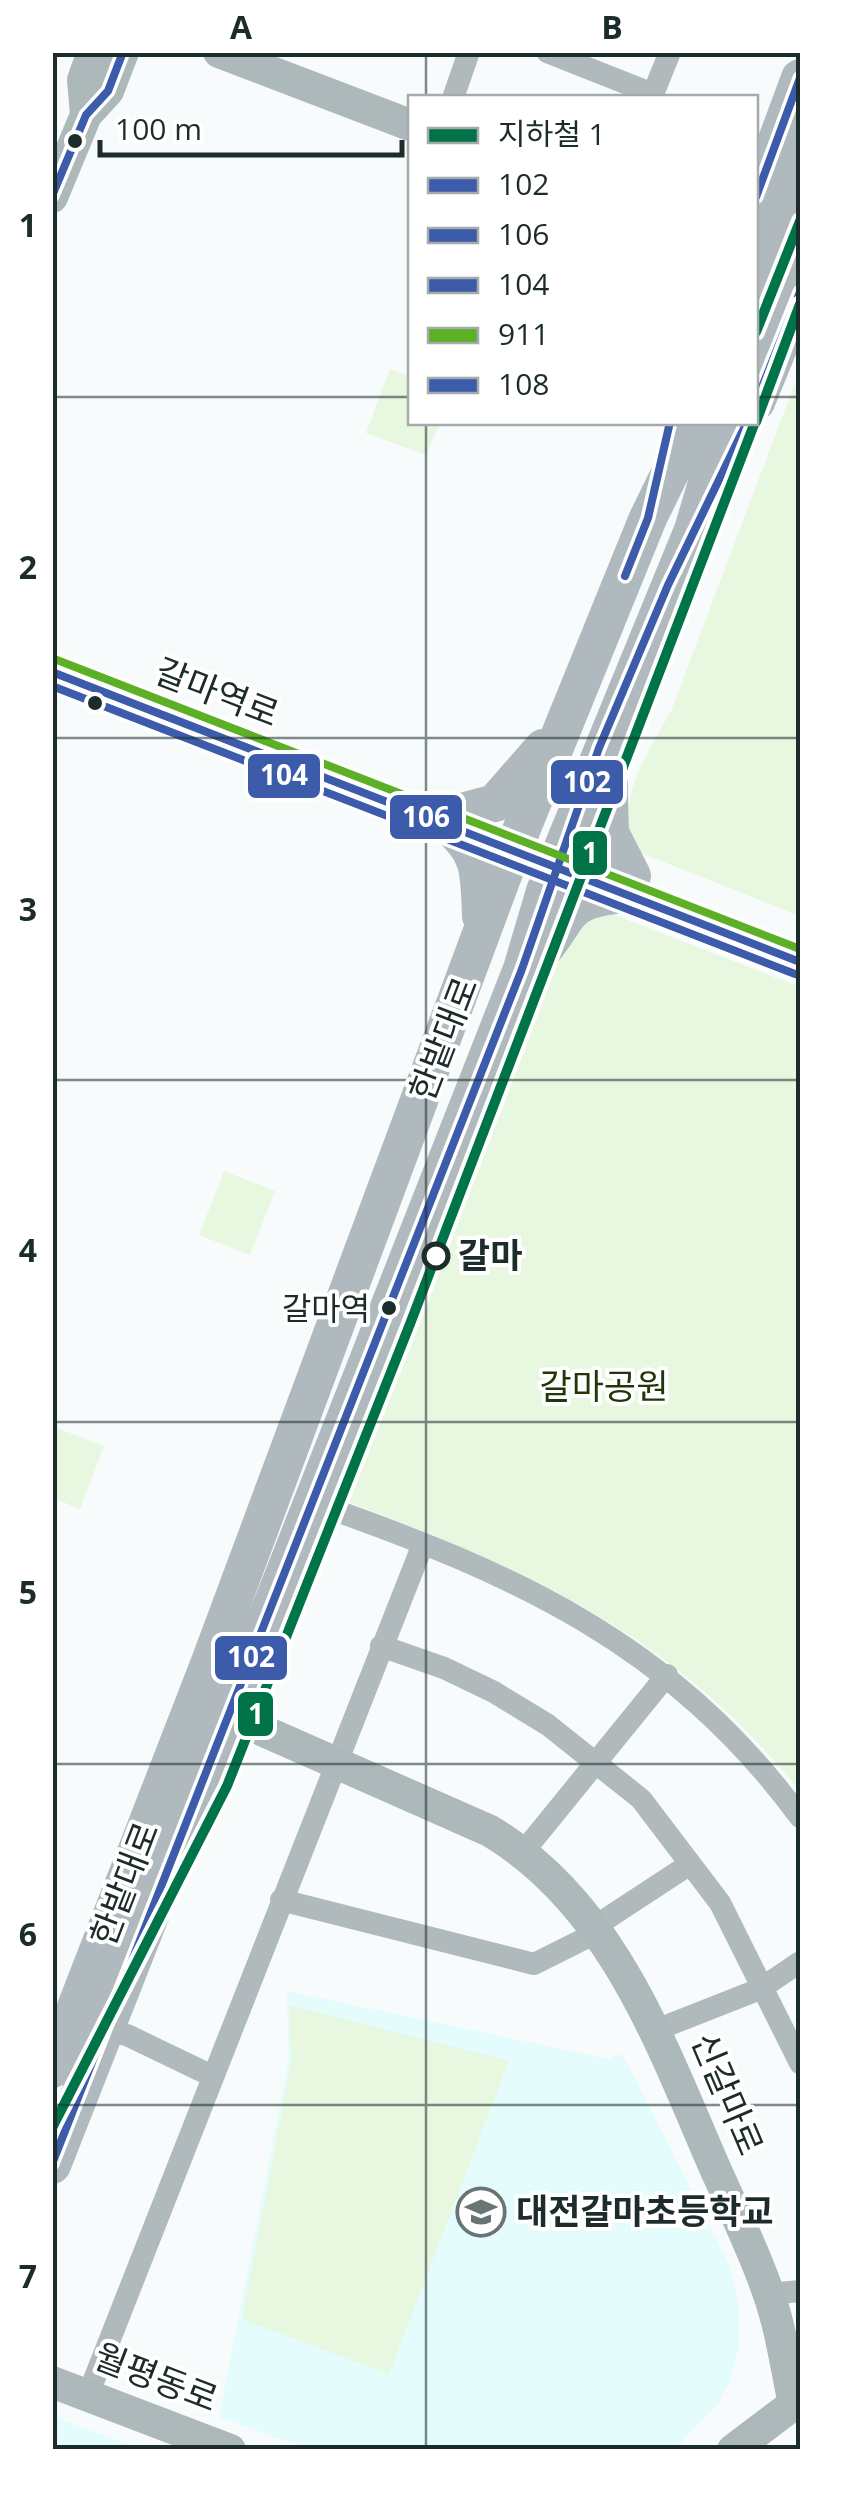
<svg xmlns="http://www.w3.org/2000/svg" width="853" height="2502" font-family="'Open Sans','Noto Sans KR',sans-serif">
  <rect width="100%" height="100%" fill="#f7fbfb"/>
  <!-- built -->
  <path fill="#e4fcfc" d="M287 1991 609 2059 622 2053 730 2266 739 2306V2347L731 2378 718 2404 675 2449H308L219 2417 288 2063Z
    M53 2416 140 2449H53Z"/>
  <!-- green -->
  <path fill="#e8f7e0" d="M390 369 410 377V422L440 423 426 455 366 433Z
    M800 370V916L641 853 629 844C623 787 644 759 671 711Z
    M604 911 800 987V1791C675 1636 529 1570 348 1502L561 950 574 930Z
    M224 1171 275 1191 250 1255 199 1235Z
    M52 1426 104 1446 80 1509 53 1498Z
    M289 2005 509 2061 389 2374 242 2319 291 2063Z"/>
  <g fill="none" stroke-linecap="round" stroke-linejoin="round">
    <!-- street -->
    <path stroke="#b0b9bc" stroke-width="22" d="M547 52 653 94 670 52
      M453 98 469 52
      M314 1503C513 1573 671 1642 800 1817
      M381 1646 444 1668 494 1692 548 1725 641 1799 720 1903 800 2063
      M524 1851 667 1675
      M281 1900 534 1964 598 1932
      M594 1927 690 1864
      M656 2030 760 1989 800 1962
      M108 2032 127 2035 212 2076
      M769 2294 800 2291
      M88 2395 423 1544"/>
    <!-- secondary -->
    <path stroke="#adb8bb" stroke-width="32" d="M219 52 410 125
      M86 115 83 80 93 52
      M52 197 86 115 108 91 123 52
      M52 672 800 962
      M205 1705 490 1831C607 1901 657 2033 708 2152 728 2199 752 2245 768 2292 781 2328 786 2367 794 2404
      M52 2382 230 2450
      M733 2450 794 2404"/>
    <!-- primary -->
    <path stroke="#b0babe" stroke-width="38" d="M756 197 800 78
      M756 270 800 157
      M756 346 800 233
      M756 402 789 321
      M608 754 610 833 632 876
      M465 811 495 803 543 748
      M449 826C482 854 479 874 481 916
      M536 958C574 918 558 899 627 894
      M52 2069 210 1662 503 875 648 518 695 422
      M52 2165 522 969 545 891 693 530 725 422"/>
    <!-- bus-1 casing -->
    <g stroke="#fff" stroke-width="15">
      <path id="bus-1" d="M756 197 800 78
        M756 402 800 292
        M625 576 648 518 670 422
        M52 2164 522 969 599 748 668 585 747 422"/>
    </g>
    <!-- bus-2 casing -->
    <g stroke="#fff" stroke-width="15">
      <path id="bus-2" d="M52 672 800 962"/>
    </g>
    <!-- bus-3 casing -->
    <g stroke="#fff" stroke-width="15">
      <path id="bus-3" d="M52 686 795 974"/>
    </g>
    <!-- bus-4 casing -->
    <g stroke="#fff" stroke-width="15">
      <path id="bus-4" d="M57 660 800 949"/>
    </g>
    <!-- bus-5 casing -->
    <g stroke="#fff" stroke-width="15">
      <path id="bus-5" d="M52 196 86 115 108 91 123 52"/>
    </g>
    <!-- bus-1 -->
    <use href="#bus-1" stroke="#3d5bab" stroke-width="8"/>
    <!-- bus-2 -->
    <use href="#bus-2" stroke="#3d5bab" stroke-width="8"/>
    <!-- bus-3 -->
    <use href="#bus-3" stroke="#3d5bab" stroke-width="8"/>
    <!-- bus-4 -->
    <use href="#bus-4" stroke="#5bb025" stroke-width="8"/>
    <!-- bus-5 -->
    <use href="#bus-5" stroke="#3d5bab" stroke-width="8"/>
    <!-- metro-1 casing -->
    <g stroke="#fff" stroke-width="18">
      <path id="metro-1" d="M756 332 800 221
        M756 422 800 304
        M52 2128 227 1786 410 1324 755 422"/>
    </g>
    <!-- metro-1 -->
    <use href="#metro-1" stroke="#007448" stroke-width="10"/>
  </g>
  <!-- grid -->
  <path fill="none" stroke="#1c2c2b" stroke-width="2.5" stroke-opacity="0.55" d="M426 52V98M52 397H410M756 397H800M426 422V2450M52 738H800M52 1080H800M52 1422H800M52 1764H800M52 2105H800"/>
  <!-- icons -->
  <defs>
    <g id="school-ring" transform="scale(2.5)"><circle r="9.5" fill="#fff" stroke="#697474" stroke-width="1.5"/><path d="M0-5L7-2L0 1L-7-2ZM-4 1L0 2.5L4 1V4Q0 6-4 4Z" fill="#697474"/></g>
  </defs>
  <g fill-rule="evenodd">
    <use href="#school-ring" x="481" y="2212"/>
  </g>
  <!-- markers -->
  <g fill="#1c2c2b" stroke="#fff" stroke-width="4">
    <circle cx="75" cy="141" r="9"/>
    <circle cx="95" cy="703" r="9"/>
    <circle cx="389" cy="1308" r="9"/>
  </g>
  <circle fill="#fff" stroke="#1c2c2b" stroke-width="5" cx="436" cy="1256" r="12"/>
  <g text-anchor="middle" stroke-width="8" stroke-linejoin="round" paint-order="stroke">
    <!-- bus labels -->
    <g font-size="32" fill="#1c2c2b" stroke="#fff" text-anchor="end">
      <text x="370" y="1320">갈마역</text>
    </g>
    <!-- street labels -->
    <g font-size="35" fill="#1c2c2b" stroke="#fff">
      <text transform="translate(217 693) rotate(21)" y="12">갈마역로</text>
      <text transform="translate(444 1039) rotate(-69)" y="12">한밭대로</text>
      <text transform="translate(125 1884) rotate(-69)" y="12">한밭대로</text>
      <text transform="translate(727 2094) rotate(67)" y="12">신갈마로</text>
      <text transform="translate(156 2378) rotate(21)" y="12">월평동로</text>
    </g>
    <!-- stop labels -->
    <g font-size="35" font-weight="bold" fill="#1c2c2b" stroke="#fff" text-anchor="start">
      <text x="458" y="1268">갈마</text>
    </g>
    <!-- park labels -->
    <g font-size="35" fill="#213709" stroke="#fff">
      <text x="604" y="1399">갈마공원</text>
    </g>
    <!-- poi labels -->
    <g font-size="35" font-weight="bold" fill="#1c2c2b" stroke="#fff" text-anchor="start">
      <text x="516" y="2224">대전갈마초등학교</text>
    </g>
  </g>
  <g stroke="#fff" stroke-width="4">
    <rect x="246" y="752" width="76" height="48" rx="10" fill="#3d5bab"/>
    <rect x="549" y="758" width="76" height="48" rx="10" fill="#3d5bab"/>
    <rect x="388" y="793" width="76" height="48" rx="10" fill="#3d5bab"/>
    <rect x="571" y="829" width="38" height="48" rx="10" fill="#007448"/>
    <rect x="213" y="1634" width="76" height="48" rx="10" fill="#3d5bab"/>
    <rect x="236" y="1690" width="39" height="48" rx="10" fill="#007448"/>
  </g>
  <g font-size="28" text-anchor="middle" font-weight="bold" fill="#fff">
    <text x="284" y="785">104</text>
    <text x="587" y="792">102</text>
    <text x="426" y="827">106</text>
    <text x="590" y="863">1</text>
    <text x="251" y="1667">102</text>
    <text x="256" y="1724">1</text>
  </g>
  <!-- border -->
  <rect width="853" height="2502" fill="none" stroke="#ffffff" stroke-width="110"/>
  <!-- legend -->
  <rect x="408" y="95" width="350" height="330" fill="#ffffff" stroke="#a4abaa" stroke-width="2.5"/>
  <rect x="428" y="128" width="50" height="15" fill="#007448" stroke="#a4abaa" stroke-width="2.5"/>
  <text x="498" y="145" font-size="30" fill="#1c2c2b">지하철 1</text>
  <rect x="428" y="178" width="50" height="15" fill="#3d5bab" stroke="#a4abaa" stroke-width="2.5"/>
  <text x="498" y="195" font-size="30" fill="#1c2c2b">102</text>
  <rect x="428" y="228" width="50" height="15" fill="#3d5bab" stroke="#a4abaa" stroke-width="2.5"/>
  <text x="498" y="245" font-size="30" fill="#1c2c2b">106</text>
  <rect x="428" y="278" width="50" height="15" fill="#3d5bab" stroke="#a4abaa" stroke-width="2.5"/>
  <text x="498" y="295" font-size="30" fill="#1c2c2b">104</text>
  <rect x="428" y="328" width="50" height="15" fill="#5bb025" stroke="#a4abaa" stroke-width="2.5"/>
  <text x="498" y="345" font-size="30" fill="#1c2c2b">911</text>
  <rect x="428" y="378" width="50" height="15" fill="#3d5bab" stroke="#a4abaa" stroke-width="2.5"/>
  <text x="498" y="395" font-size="30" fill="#1c2c2b">108</text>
  <!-- scale -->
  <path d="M100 140v15h302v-15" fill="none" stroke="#1c2c2b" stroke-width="5"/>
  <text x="115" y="140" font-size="30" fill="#1c2c2b" stroke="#ffffff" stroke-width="8" paint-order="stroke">100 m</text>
  <rect x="55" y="55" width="743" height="2392" fill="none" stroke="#1c2c2b" stroke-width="4"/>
  <g font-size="32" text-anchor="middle" font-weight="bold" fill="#1c2c2b">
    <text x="241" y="39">A</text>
    <text x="612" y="39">B</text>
    <text x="28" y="237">1</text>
    <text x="28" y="579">2</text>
    <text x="28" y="921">3</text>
    <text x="28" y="1262">4</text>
    <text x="28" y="1604">5</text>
    <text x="28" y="1946">6</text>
    <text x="28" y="2288">7</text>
  </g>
</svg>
